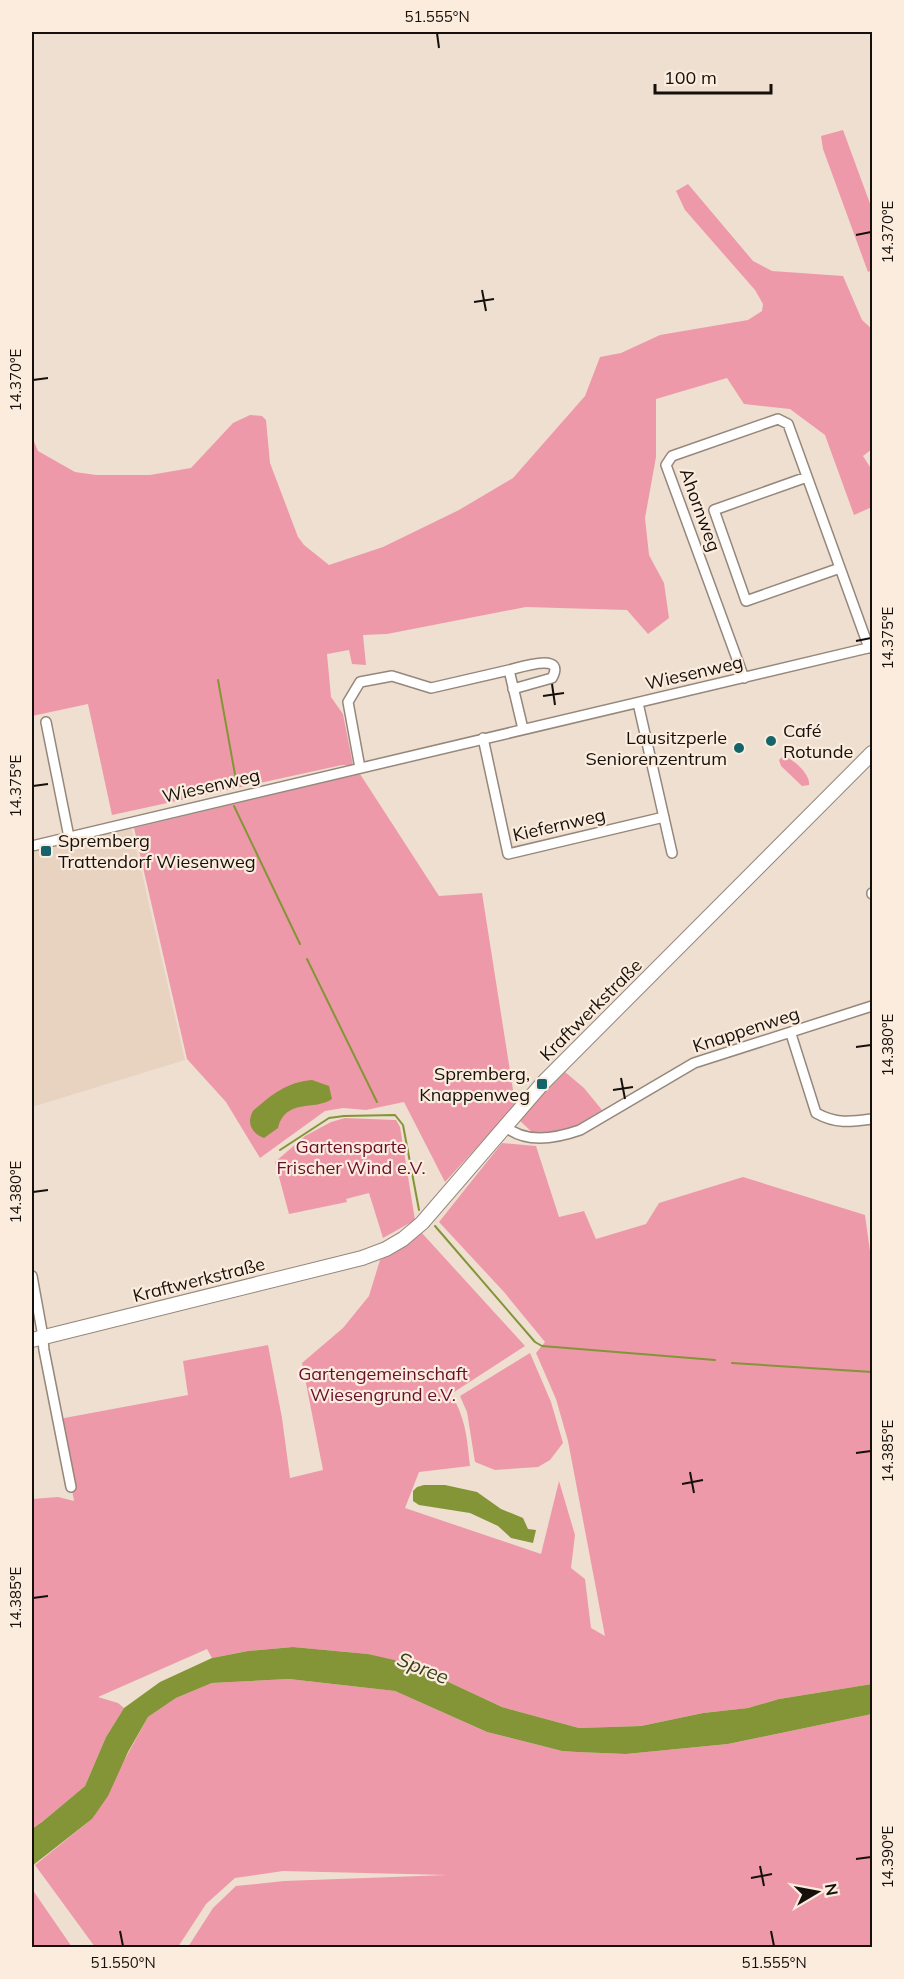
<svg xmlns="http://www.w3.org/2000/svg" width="904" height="1979" font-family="Mulish,sans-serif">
  <rect width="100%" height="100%" fill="#eedfd1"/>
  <!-- built -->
  <path fill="#e8d3c0" d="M131 826 185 1060 32 1107V849Z"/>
  <!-- green -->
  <path fill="#ee99a9" d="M843 130 872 209V270L868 272 823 149 821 136Z
    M688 184 753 261 772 271 843 276 862 320 872 329V449L863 456 872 470V507L854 515 825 435 790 409 744 404 727 378 656 399V457L645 518 649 555 664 583 669 618 648 634 627 610 526 607 387 634 363 635 366 665 352 664 349 650 327 654 331 697 343 714 353 765H342L112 815 88 704 32 716V437L38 451 75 472 96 475H150L191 468 233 423 250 415 262 416 266 420 270 463 298 537 304 545 329 565 383 547 459 510 513 478 585 396 600 357 621 353 660 335 748 320 762 311 763 304 755 290 685 210 676 191Z
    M783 756C793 758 811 775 809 785L802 786 781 766 779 760Z
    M360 774 439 896 482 893 513 1090 520 1100 445 1182 404 1102 366 1110 343 1108 325 1111 260 1158 226 1102 187 1059 134 828Z
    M565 1072 584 1088 602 1110 564 1133 534 1134 518 1119Z
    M345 1118 396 1120 400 1127 415 1220 383 1238 369 1193 346 1199 347 1202 289 1214 275 1162 305 1136 331 1122Z
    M502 1143 536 1146 559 1217 584 1211 596 1239 646 1224 659 1203 743 1177 865 1215 872 1266V1684L779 1699 748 1708 703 1713 641 1726 579 1728 502 1707 425 1671 368 1654 293 1647 248 1651 212 1658 207 1649 98 1697 118 1703 124 1708 106 1737 85 1786 42 1822 32 1829V1499L58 1497 74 1501 59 1419 188 1395 183 1361 268 1345 282 1418 290 1478 323 1470 302 1363 343 1328 369 1296 380 1260 392 1254 421 1232 525 1346 451 1394C466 1419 467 1438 470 1466L419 1472 405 1508 541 1554 559 1481 575 1535 571 1568 585 1579 591 1628 605 1636 568 1441 556 1399 536 1353 545 1342 504 1292 439 1222Z
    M530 1353 551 1402 563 1443 550 1460 538 1467 495 1470 475 1462 467 1412 460 1396Z
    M289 1679 395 1691 487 1732 562 1751 577 1752 626 1754 728 1744 872 1714V1947H188L213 1908 236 1886 284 1881 447 1875 283 1871 235 1878 206 1904 178 1947H95L35 1865 92 1819 148 1717 176 1698 212 1683Z
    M32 1889 72 1947H32Z"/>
  <!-- water -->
  <path fill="#839537" d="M312 1080 329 1086 332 1099C315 1111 285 1098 278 1128L264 1138C252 1133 246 1124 253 1111 271 1095 287 1082 312 1080Z
    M424 1485H445L477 1492 501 1509 523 1518 528 1529 536 1530 533 1543 511 1538 498 1526 470 1513 419 1505 413 1501V1491L417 1487Z
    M293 1647 368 1654 394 1660 425 1671 502 1707 579 1728 641 1726 703 1713 748 1708 779 1699 872 1684V1714L728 1744 626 1754 577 1752 562 1751 487 1732 395 1691 289 1679 212 1683 176 1698 148 1717 128 1752 108 1796 92 1819 32 1866V1829L42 1822 85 1786 106 1737 124 1708 160 1682 212 1658 248 1651Z"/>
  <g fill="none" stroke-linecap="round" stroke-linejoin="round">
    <!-- stream -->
    <path stroke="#839537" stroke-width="2" d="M218 680 236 780 229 783
      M234 806 300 944
      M307 959 377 1102
      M280 1150 329 1118 344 1116 395 1115 403 1125 419 1210
      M435 1226 535 1342 542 1346 715 1360
      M732 1363 872 1372"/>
    <!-- minor casing -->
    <g stroke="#95877b" stroke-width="12">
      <path id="minor" d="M807 477 714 510 746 601 840 568
        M509 670C518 668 567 651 552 678L513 689
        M744 678 666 465 672 456 778 419 788 424 869 648
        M638 703 672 853
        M46 722 69 837
        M483 738 508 854 664 817
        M360 768 348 702 360 682 392 676 431 688 509 670 523 729
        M32 846 872 647
        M872 893V894
        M791 1034 816 1113C836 1124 850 1122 872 1119
        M505 1126C525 1144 557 1138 580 1130L694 1063 872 1006
        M32 1276 42 1331 44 1350 71 1487"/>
    </g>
    <!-- secondary casing -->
    <g stroke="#95877b" stroke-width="16">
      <path id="secondary" d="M32 1340 362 1258 386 1249 403 1239 422 1223 542 1084 872 753"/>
    </g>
    <!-- minor -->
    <use href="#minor" stroke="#fff" stroke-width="9"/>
    <!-- secondary -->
    <use href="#secondary" stroke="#fff" stroke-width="14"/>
  </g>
  <!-- ticks -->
  <path fill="none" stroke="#15100b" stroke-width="2" d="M437 33 439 48M856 235 871 232M482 290 486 311M474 302 494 299M33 380 48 378M856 641 871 638M552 684 555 705M543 696 564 693M33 786 48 784M856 1047 871 1045M621 1078 625 1099M613 1090 633 1087M33 1192 48 1190M856 1453 871 1451M690 1472 694 1493M682 1484 703 1480M33 1598 48 1596M856 1859 871 1857M760 1866 764 1886M751 1878 772 1874M120 1931 123 1946M771 1931 774 1946"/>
  <!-- markers -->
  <g fill="#16646b" stroke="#fbecde" stroke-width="2">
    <circle cx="771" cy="741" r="6"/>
    <circle cx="739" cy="748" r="6"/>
    <rect x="40" y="845" width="12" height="12" rx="3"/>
    <rect x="536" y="1078" width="12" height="12" rx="3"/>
  </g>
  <g text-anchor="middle" stroke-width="4.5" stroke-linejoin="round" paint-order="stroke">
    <!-- street labels -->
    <g font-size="18" fill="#15100b" stroke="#fbecde">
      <text transform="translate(700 510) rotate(70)" y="6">Ahornweg</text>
      <text transform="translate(694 673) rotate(-13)" y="6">Wiesenweg</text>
      <text transform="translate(211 786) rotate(-13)" y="6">Wiesenweg</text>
      <text transform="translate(559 825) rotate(-13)" y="6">Kiefernweg</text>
      <text transform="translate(591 1010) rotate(-45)" y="6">Kraftwerkstraße</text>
      <text transform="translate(746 1030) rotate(-18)" y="6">Knappenweg</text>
      <text transform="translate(199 1280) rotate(-14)" y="6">Kraftwerkstraße</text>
    </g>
    <!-- poi labels -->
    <g font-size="18" fill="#15100b" stroke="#fbecde" text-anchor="start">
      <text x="783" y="737">Café<tspan x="783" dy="21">Rotunde</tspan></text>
      <text x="727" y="744" text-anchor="end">Lausitzperle<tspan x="727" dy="21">Seniorenzentrum</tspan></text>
      <text x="58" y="847">Spremberg<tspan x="58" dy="21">Trattendorf Wiesenweg</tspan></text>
      <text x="530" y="1080" text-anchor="end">Spremberg,<tspan x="530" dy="21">Knappenweg</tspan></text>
    </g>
    <!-- park labels -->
    <g font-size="18" fill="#660e2c" stroke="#fbecde">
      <text x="351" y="1153">Gartensparte<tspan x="351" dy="21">Frischer Wind e.V.</tspan></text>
      <text x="383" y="1380">Gartengemeinschaft<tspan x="383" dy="21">Wiesengrund e.V.</tspan></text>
    </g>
    <!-- water labels -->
    <g font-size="20" font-style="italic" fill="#384019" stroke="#fbecde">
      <text transform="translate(423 1668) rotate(22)" y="7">Spree</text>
    </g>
  </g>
  <!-- border -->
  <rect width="904" height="1979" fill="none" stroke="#fbecde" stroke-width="66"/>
  <!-- north arrow -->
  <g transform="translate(817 1892) rotate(80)" stroke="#fbecde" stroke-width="4.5" paint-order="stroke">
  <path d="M0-4.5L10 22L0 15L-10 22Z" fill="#15100b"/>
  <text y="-9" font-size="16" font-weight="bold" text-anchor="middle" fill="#15100b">N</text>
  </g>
  <!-- scale -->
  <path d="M655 84v9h116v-9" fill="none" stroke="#15100b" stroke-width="3"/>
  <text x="664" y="84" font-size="18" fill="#15100b" stroke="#fbecde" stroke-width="4.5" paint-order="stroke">100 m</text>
  <rect x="33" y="33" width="838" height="1913" fill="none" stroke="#15100b" stroke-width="2"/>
  <g font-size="15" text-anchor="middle" fill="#15100b">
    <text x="437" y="22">51.555°N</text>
    <text transform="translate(888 232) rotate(-90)" y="5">14.370°E</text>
    <text transform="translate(16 380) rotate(-90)" y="5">14.370°E</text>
    <text transform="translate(888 638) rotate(-90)" y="5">14.375°E</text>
    <text transform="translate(16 786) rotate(-90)" y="5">14.375°E</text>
    <text transform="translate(888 1045) rotate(-90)" y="5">14.380°E</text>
    <text transform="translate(16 1192) rotate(-90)" y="5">14.380°E</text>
    <text transform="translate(888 1451) rotate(-90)" y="5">14.385°E</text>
    <text transform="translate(16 1598) rotate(-90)" y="5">14.385°E</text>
    <text transform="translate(888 1857) rotate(-90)" y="5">14.390°E</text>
    <text x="123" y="1968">51.550°N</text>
    <text x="774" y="1968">51.555°N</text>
  </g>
</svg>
